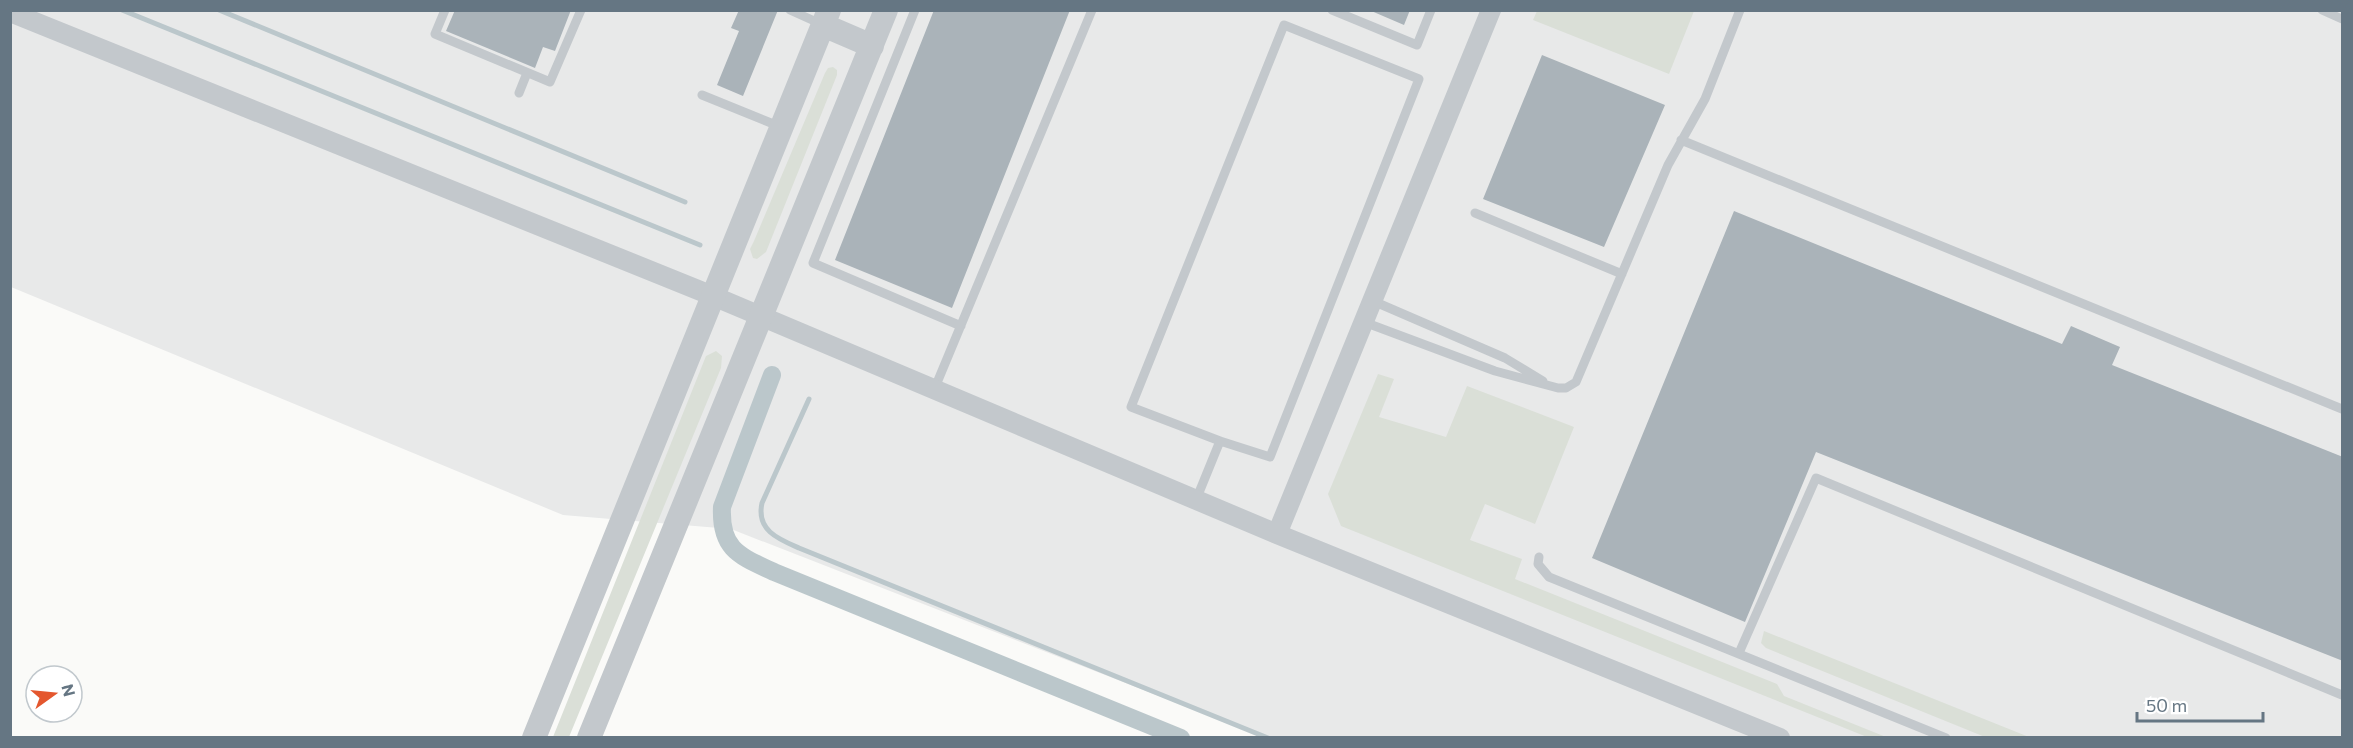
<svg xmlns="http://www.w3.org/2000/svg" width="2353" height="748" font-family="Commissioner,sans-serif">
  <rect width="100%" height="100%" fill="#fafaf8"/>
  <!-- built -->
  <path fill="#e8e9e9" d="M10 11H2342V737H1264L731 529 563 515 11 287Z"/>
  <!-- green -->
  <path fill="#dadfd7" d="M1537 11V10L1694 11 1669 74 1533 20Z
    M833 67 837 70V75L766 252 757 259 753 258 750 249 754 241 825 73 828 68Z
    M716 351 722 356 721 368 569 737H553L706 356Z
    M1378 374 1394 379 1379 417 1446 437 1467 386 1574 427 1535 524 1485 504 1470 540 1522 559 1515 579 1777 684 1784 696 1886 737H1867L1341 526 1328 494Z
    M1764 631 2029 737H1985L1766 648 1761 643Z"/>
  <g fill="none" stroke-linecap="round" stroke-linejoin="round">
    <!-- stream -->
    <path stroke="#bbc7cb" stroke-width="5" d="M122 10 700 245
      M219 10 685 202
      M809 399 762 503C756 530 778 539 799 548L1268 738"/>
    <!-- canal -->
    <path stroke="#bbc7cb" stroke-width="18" d="M772 375 722 507C720 550 740 556 774 572L1181 738"/>
  </g>
  <!-- building -->
  <path fill="#aab3b9" d="M455 10H571L555 51 543 47 535 68 446 31Z
    M739 10H778L743 96 717 85 739 31 731 28Z
    M934 10H1070L952 308 835 260Z
    M1369 10H1410L1404 25Z
    M1542 55 1665 105 1604 247 1483 199Z
    M1734 211 2062 344 2071 326 2120 347 2112 365 2343 457V661L1816 452 1745 622 1592 558Z"/>
  <g fill="none" stroke-linecap="round" stroke-linejoin="round">
    <!-- service -->
    <path stroke="#c3c8cc" stroke-width="9" d="M445 10 435 34 550 82 581 10
      M790 10 821 24
      M915 10 813 263 961 326
      M1332 10 1417 45 1431 10
      M2322 10 2342 19
      M519 93 527 73
      M702 95 781 127
      M1681 140 2342 409
      M1475 213 1622 274
      M1373 301 1505 358 1543 381
      M1364 322 1495 371 1558 388H1566L1576 382 1668 165 1705 99 1740 10
      M934 390 1092 10
      M1196 500 1220 441 1131 407 1284 25 1419 79 1270 457 1220 441
      M1539 557 1538 564 1549 577 1946 738
      M1739 653 1816 478 2342 695"/>
    <!-- minor -->
    <path stroke="#c3c8cc" stroke-width="20" d="M10 12 713 296 1277 534 1780 738
      M1277 534 1491 10"/>
    <!-- tertiary -->
    <path stroke="#c3c8cc" stroke-width="24" d="M823 25 872 46
      M534 738 829 10
      M589 738 886 10"/>
  </g>
  <!-- border -->
  <rect width="2353" height="748" fill="none" stroke="#657683" stroke-width="24"/>
  <!-- north arrow -->
  <g transform="translate(54 694) rotate(75)"><circle r="28" fill="#ffffff" stroke="#c1c8cd" stroke-width="1.5"/>
  <path d="M0-4.5L10 22L0 15L-10 22Z" fill="#e4572e"/>
  <text y="-9" font-size="16" font-weight="bold" text-anchor="middle" fill="#657683">N</text>
  </g>
  <!-- scale -->
  <path d="M2137 712v9h126v-9" fill="none" stroke="#657683" stroke-width="3"/>
  <text x="2146" y="712" font-size="18" fill="#657683" stroke="#ffffff" stroke-width="4.5" paint-order="stroke">50 m</text>
</svg>
